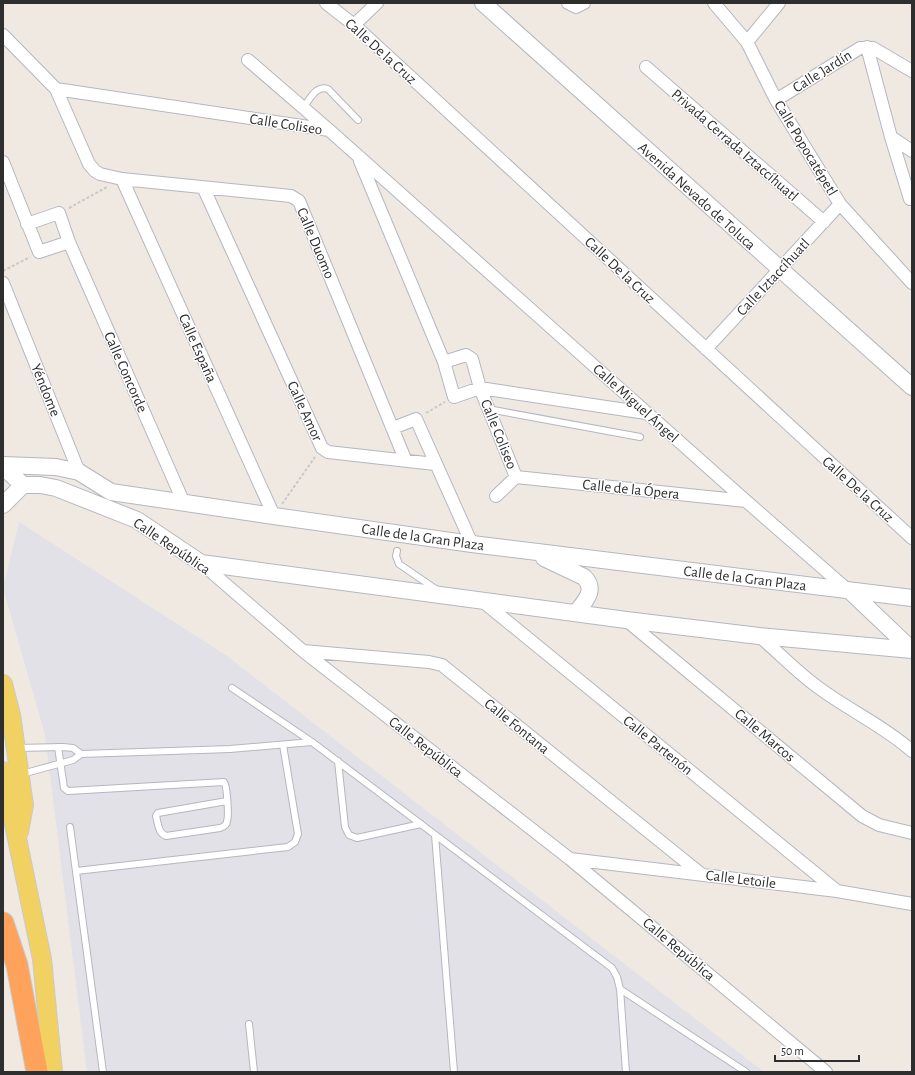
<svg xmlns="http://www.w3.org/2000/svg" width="915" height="1075" font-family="'Alegreya Sans',sans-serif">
  <rect width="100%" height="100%" fill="#efe9e1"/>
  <!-- industrial -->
  <path fill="#e3e1e8" d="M19 522 227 656 764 1072H87L45 735 3 588Z"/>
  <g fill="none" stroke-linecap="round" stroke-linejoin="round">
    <!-- lane casing -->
    <g stroke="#b4b7c1" stroke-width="8">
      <path id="lane" d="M303 108C310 99 316 85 328 89L358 120
        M488 409 640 437
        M397 551 396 556 399 564 437 590
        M232 688 312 742 612 968 617 977 620 989 626 1072
        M58 747 64 788 68 791 224 782C227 785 229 816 227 821 227 825 223 827 220 828L166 836C158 833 158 823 156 816L158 813 227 801
        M17 748 63 747 73 748 81 754
        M338 761 345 827 349 835 357 838 421 824
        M22 774 73 760 81 754 230 749 312 742
        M70 827 103 1072
        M435 835 454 1072
        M76 871 288 847 295 842 298 834 283 745
        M620 989 746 1072
        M249 1024 254 1072"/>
    </g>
    <!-- street casing -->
    <g stroke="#b4b7c1" stroke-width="14">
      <path id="street" d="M326 3 354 25 912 538
        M568 3 576 7 584 3
        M714 3 747 42 776 100 840 204 912 283
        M354 25 377 3
        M3 35 56 89 89 164 95 171 100 174 122 179 291 196 299 201 405 459
        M747 42 779 3
        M867 47 891 137 912 151
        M248 60 329 130
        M646 67 824 222
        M56 89 329 130 746 501 849 591
        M776 100 860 48H873L912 71
        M891 137 910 199
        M360 161 444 362 454 397 480 388 646 413
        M3 162 39 252 69 242
        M122 179 274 516
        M204 189 322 448 328 452 435 464
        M27 224 59 213 69 242 183 501
        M3 283 79 472
        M706 349 840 204
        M444 362 466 355 472 359 480 388 516 477 496 496
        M393 428 416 419 472 544
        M516 477 746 501
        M201 563 303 651 570 859 826 1072
        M481 600 837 891
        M626 620 862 816 879 825 912 833
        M759 636C778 652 795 670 815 685 846 709 883 725 912 751
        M303 651 429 662 442 665 701 874
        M570 859 837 891 912 904"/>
    </g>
    <!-- secondary casing -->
    <g stroke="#b4b7c1" stroke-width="18">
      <path id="secondary" d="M483 3 912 387
        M3 465 56 467 79 472 111 492 274 516 472 544 912 598
        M3 467 23 485H40L56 488 137 520 201 563 626 620 759 636 912 650
        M3 505 23 485
        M544 558 584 577C597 590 585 601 576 613
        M850 591 912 650"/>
    </g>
    <!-- primary casing -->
    <g stroke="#c9c9c9" stroke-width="20">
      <path id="primary" d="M3 684 11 715 24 805 19 832
        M3 771 42 959 53 1072"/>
    </g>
    <!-- highway casing -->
    <g stroke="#c9c9c9" stroke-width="23">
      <path id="highway" d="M3 923 17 965 37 1072"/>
    </g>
    <!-- path -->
    <path stroke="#c9c9c9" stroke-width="2" stroke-dasharray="3 2" stroke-linecap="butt" d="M69 208 107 187
      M3 271 30 257
      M426 413 445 402
      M282 504 315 457"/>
    <!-- lane -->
    <use href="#lane" stroke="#fff" stroke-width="6"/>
    <!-- street -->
    <use href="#street" stroke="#fff" stroke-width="12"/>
    <!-- secondary -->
    <use href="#secondary" stroke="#fff" stroke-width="16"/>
    <!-- primary -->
    <use href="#primary" stroke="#f2d163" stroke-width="18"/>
    <!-- highway -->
    <use href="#highway" stroke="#ffa35c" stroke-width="21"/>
  </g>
  <g text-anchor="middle" stroke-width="3" stroke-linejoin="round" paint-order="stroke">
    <!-- street labels -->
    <g font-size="15" fill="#2e2e2e" stroke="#fff">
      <text transform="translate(381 51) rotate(42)" y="5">Calle De la Cruz</text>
      <text transform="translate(822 71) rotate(-32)" y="5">Calle Jardín</text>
      <text transform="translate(286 124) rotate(9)" y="5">Calle Coliseo</text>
      <text transform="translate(735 145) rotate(41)" y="5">Privada Cerrada Iztaccíhuatl</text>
      <text transform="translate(806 148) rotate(59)" y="5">Calle Popocatépetl</text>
      <text transform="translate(697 196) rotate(42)" y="5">Avenida Nevado de Toluca</text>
      <text transform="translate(316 243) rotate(67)" y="5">Calle Duomo</text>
      <text transform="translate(620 270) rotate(43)" y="5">Calle De la Cruz</text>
      <text transform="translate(773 277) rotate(-47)" y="5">Calle Iztaccíhuatl</text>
      <text transform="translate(198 348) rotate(66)" y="5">Calle España</text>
      <text transform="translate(126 372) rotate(66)" y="5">Calle Concorde</text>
      <text transform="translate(46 390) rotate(68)" y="5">Yéndome</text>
      <text transform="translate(636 403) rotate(42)" y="5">Calle Miguel Ángel</text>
      <text transform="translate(305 411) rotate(65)" y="5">Calle Amor</text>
      <text transform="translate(499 434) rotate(68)" y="5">Calle Coliseo</text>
      <text transform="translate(631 489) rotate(6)" y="5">Calle de la Ópera</text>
      <text transform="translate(858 489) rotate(42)" y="5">Calle De la Cruz</text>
      <text transform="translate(423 537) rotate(8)" y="5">Calle de la Gran Plaza</text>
      <text transform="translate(172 546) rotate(34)" y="5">Calle República</text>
      <text transform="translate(745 578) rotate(7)" y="5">Calle de la Gran Plaza</text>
      <text transform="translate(517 726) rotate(39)" y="5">Calle Fontana</text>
      <text transform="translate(765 735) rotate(40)" y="5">Calle Marcos</text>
      <text transform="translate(658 745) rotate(39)" y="5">Calle Partenón</text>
      <text transform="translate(426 747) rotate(38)" y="5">Calle República</text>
      <text transform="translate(741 879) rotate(7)" y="5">Calle Letoile</text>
      <text transform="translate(679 949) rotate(40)" y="5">Calle República</text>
    </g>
  </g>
  <!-- border -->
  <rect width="915" height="1075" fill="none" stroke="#2e2e2e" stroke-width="8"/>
  <!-- scale -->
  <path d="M775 1055v6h84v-6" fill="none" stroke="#2e2e2e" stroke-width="2"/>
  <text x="781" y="1055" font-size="12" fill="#2e2e2e" stroke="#ffffff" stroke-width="3" paint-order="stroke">50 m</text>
</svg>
